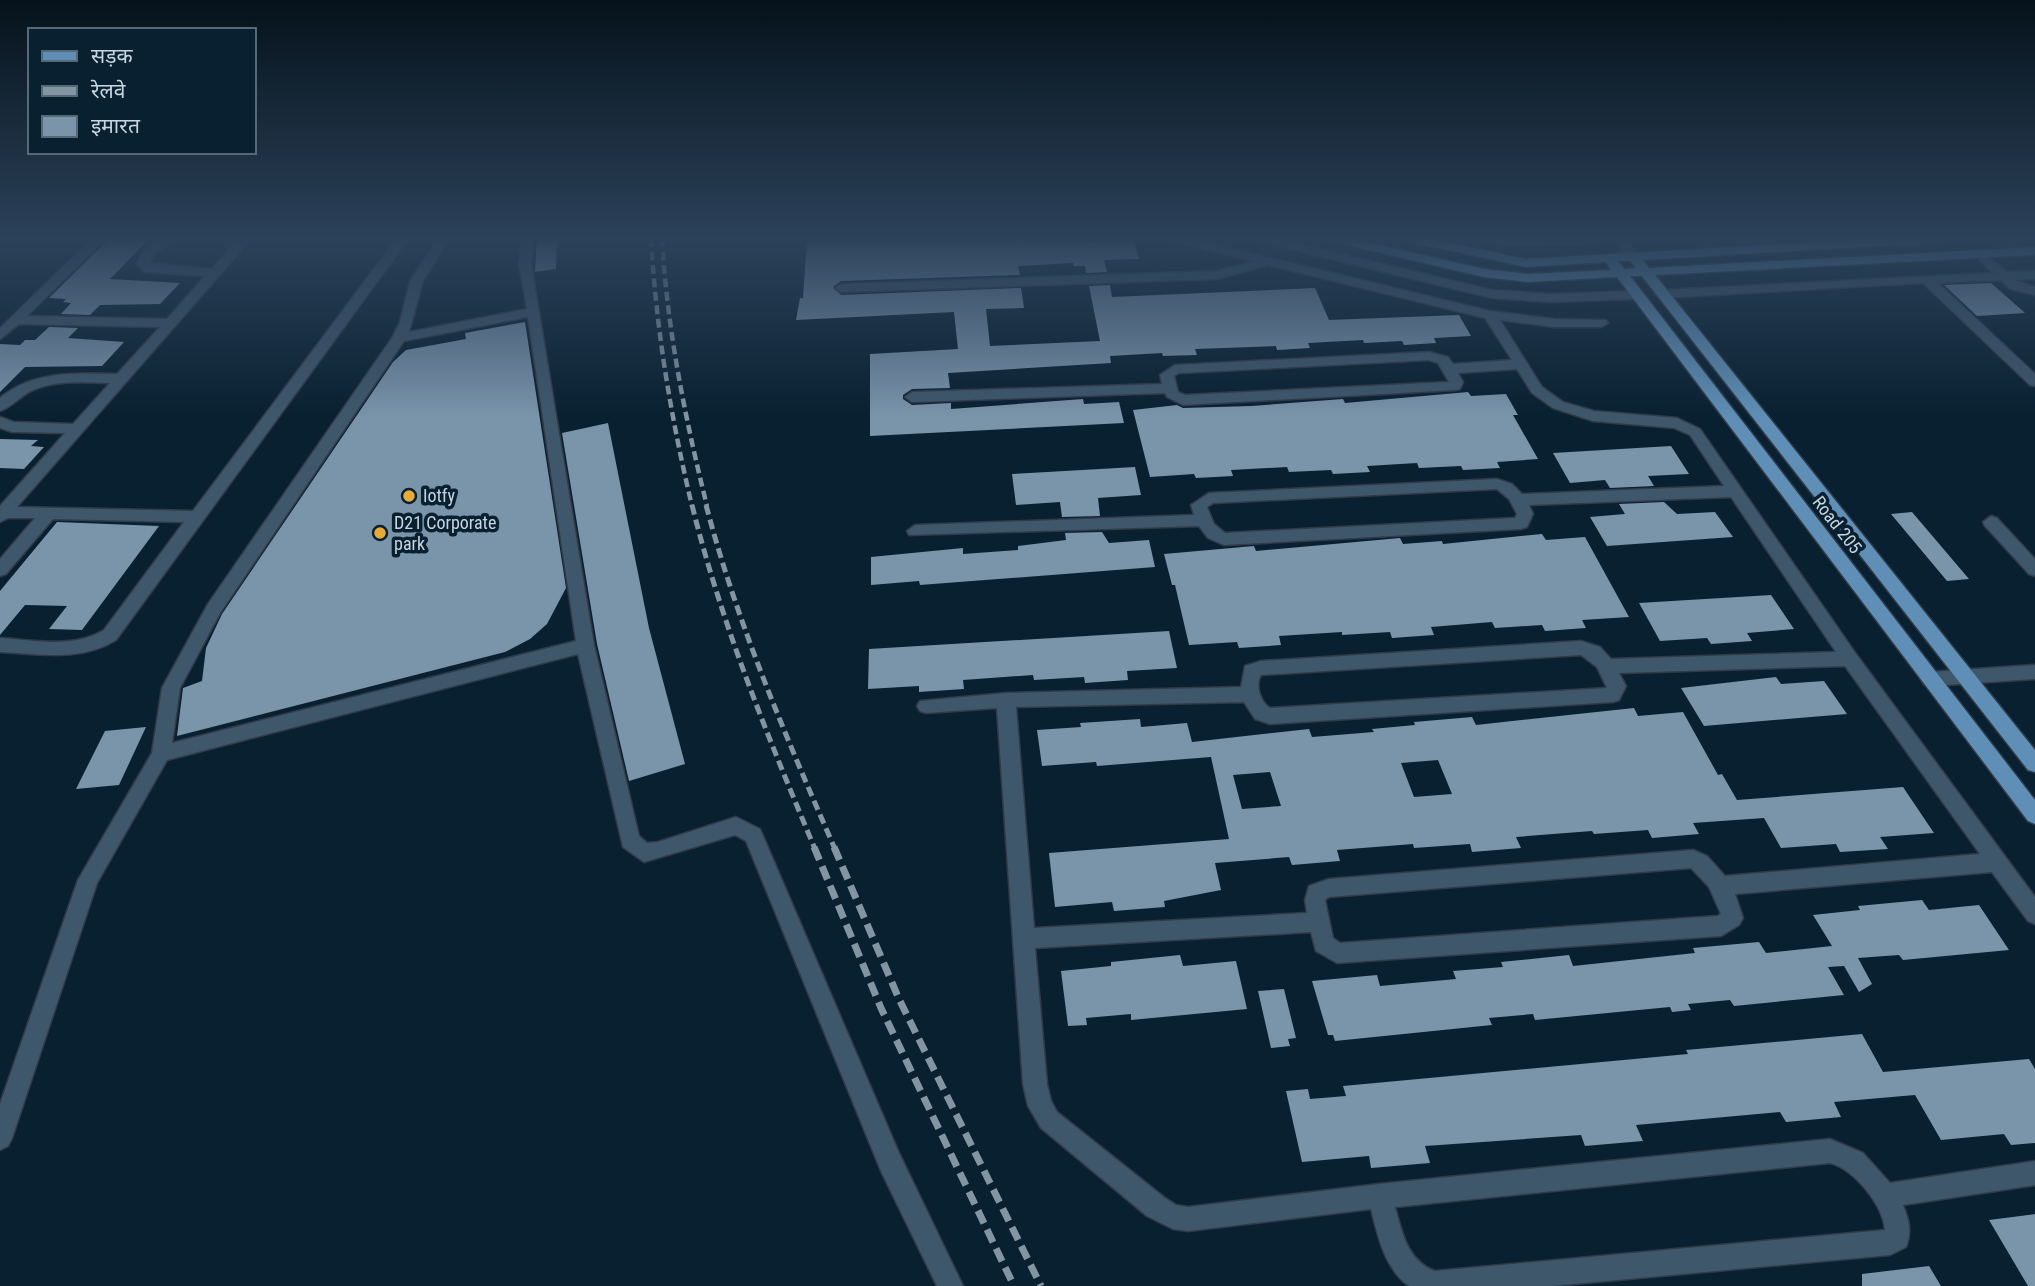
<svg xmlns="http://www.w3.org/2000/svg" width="2035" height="1286" font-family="'Roboto Condensed','Noto Sans Devanagari',sans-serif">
  <rect width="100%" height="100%" fill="#092031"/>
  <!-- building -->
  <path fill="#7a94aa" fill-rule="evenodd" d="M110 238H150L110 279 180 283 160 304 100 305 90 315 61 314 71 303 63 302 66 299 49 298Z
    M537 238H557L556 269 535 272Z
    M807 238H1086V242L1134 240 1139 259 1104 260 1107 272 1086 273 1085 266H1074L1073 263 1018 266 1020 275 841 281 833 287 841 295 1021 288 1024 308 986 309 990 346 1100 341 1089 286 1110 285 1112 297 1315 288 1329 320 1459 315 1471 336 1434 338 1436 343 1404 345 1402 341 1364 343 1363 340 1308 343 1310 348 1277 350 1276 346 1195 349 1197 355 1163 356 1162 353 1110 356 1111 363 948 373 950 388 912 389 903 395V399L912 405 951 403V409L1083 399 1084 404 1119 402 1124 423 870 436V354L958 349 954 312 796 320 800 298H803Z
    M1991 283 2025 313 1977 316 1944 285Z
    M525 322 566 588 547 624 530 639 505 652 177 736 183 688 202 681 206 648 222 614 393 362 406 350 466 339 465 333Z
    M49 327 78 328 68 338 124 342 102 366 25 367 0 392V344L20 345 25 340H35Z
    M1468 392 1471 396 1506 394 1518 415H1513L1538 459 1497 462 1500 468 1463 470 1461 466 1419 468 1417 463 1367 466 1370 472 1333 474 1331 470 1289 472 1287 467 1231 470 1233 476 1196 478 1194 474 1150 477 1133 410 1177 405 1183 408 1251 406 1343 399 1345 403Z
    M608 423 649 628 685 764 629 781 597 644 562 433Z
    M0 439 38 440 31 446 44 447 24 469 0 468Z
    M1671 446 1689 474 1648 476 1654 486 1610 488 1605 480 1570 483 1553 453Z
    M1135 467 1141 495 1098 498 1100 516 1062 517 1060 502 1016 505 1012 474Z
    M1664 502 1677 514 1715 512 1733 537 1607 546 1590 517 1625 514 1619 504Z
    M1912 512 1969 579 1947 581 1891 514Z
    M57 522 159 526 82 630 49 629 67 606 25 605 0 635V591Z
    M1102 532 1109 543 1149 540 1155 567 920 585 919 581 871 585V557L963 548V554L1018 550V546L1066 540 1065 533Z
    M1542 534 1546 540 1585 537 1629 617 1582 620 1586 628 1545 631 1542 625 1495 628 1492 622 1431 627 1434 635 1392 638 1390 632 1342 635V632L1279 636 1281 645 1239 648 1237 642 1189 645 1175 585H1172L1164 554 1254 546 1256 551 1400 538 1403 544 1442 541 1443 544Z
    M1771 595 1794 629 1747 633 1752 641 1711 644 1707 638 1660 641 1639 603Z
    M1169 631 1177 668 1127 671 1128 680 1085 683 1084 677 1034 680 1033 675 963 680 964 689 919 692V686L868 689 869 649Z
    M1776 677 1781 684 1824 681 1847 714 1704 726 1681 688Z
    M1634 708 1638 716 1683 712 1718 775 1722 774 1737 800 1903 787 1934 833 1880 837 1888 849 1840 852 1836 844 1781 848 1764 818 1693 823 1699 834 1652 838 1648 830 1594 834 1592 831 1516 837 1521 848 1472 852 1470 844 1414 848 1413 844 1337 850 1340 861 1292 865 1289 857 1215 863 1221 890 1164 901 1165 907 1114 911 1112 902 1055 907 1049 853 1229 839 1211 757 1097 766 1096 762 1042 766 1037 730 1081 727 1080 723 1140 719 1141 727 1187 723 1192 742 1309 729 1312 737 1374 732 1372 729 1415 725 1414 722 1472 717 1476 725ZM1438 760 1452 794 1414 797 1401 763ZM1270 772 1281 806 1242 809 1233 775Z
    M146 727 119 785 76 789 105 731Z
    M1922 900 1929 910 1979 905 2009 950 1903 960 1899 955 1858 958 1872 984 1859 992 1844 966 1828 967 1844 995 1734 1006 1730 1000 1688 1004 1691 1010 1672 1012 1670 1007 1535 1020 1533 1014 1489 1018 1492 1025 1335 1041 1333 1035H1328L1312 981 1377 975 1380 986 1456 979 1453 971 1503 967 1501 962 1569 955 1573 966 1695 953 1693 948 1759 942 1766 953 1832 946 1813 915 1860 910 1858 906Z
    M1180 955 1183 966 1236 961 1247 1009 1131 1020V1014L1086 1018 1087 1025 1068 1026 1061 971 1111 966V962Z
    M1284 989 1296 1038 1288 1039 1290 1046 1271 1048 1258 991Z
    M1862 1034 1883 1072 2029 1059 2035 1069V1143L2011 1145 2004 1134 1941 1140 1915 1095 1834 1102 1841 1117 1786 1122 1780 1112 1636 1125 1643 1141 1585 1146 1581 1135 1425 1146 1430 1163 1371 1168 1369 1156 1302 1162 1286 1091 1308 1089 1310 1099 1346 1096 1343 1086 1688 1054 1686 1050Z
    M2035 1214V1286H2028L1989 1220Z
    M1929 1266 1941 1286H1862V1274Z"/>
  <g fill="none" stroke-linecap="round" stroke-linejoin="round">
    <!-- minor casing -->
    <g stroke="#303a48" stroke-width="3">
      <path id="minor" d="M93 238H106L27 316 167 319 205 276 144 272 137 264C144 242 161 238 181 238L155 253 150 263 212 269 239 238H252L17 507 193 511 397 238H409L116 640C81 662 39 654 0 652V638C34 640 73 649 104 630L184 522 53 519 6 574 0 576V559L35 518H8L0 522V506L65 433 12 432 0 428V417L14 422 73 424 110 383C84 382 56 380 33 390 21 395 12 407 0 411V398C33 370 77 373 117 374L160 327 19 324 0 339V328Z
        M438 238H450L423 281 409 332 527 309 519 264 522 238H534L531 264 594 645 639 836 647 843 658 842 736 817 760 829 899 1153 963 1286H937L881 1171 746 841 735 835 644 862 623 847 578 654 167 760 97 883 12 1138 8 1146 0 1150V1104L78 880 152 753 162 688 208 604 392 338 400 322 410 281ZM528 317 576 641 172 743 180 688 220 613 404 341Z
        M1167 238H1188L1490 311 1554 319 1606 320 1608 323 1601 327H1554L1500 320 1542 387 1563 402 1594 411 1677 418 1700 429 1856 654 2035 897V924L2028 921 1992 872 1735 894 1743 918 1739 925 1721 936 1337 963 1316 951 1311 932 1035 948 1047 1084 1051 1101 1057 1112 1165 1198 1176 1205 1188 1207 1379 1184 1830 1139 1863 1153 1890 1183 2035 1161V1185L1903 1205C1909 1220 1912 1232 1906 1247L1890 1255 1552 1286H1409C1385 1269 1378 1237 1371 1209L1188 1231 1173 1229 1147 1216 1041 1128 1028 1106 1023 1084 997 708 926 713 920 711 917 706 920 701 1006 693 1241 687 1245 666 1261 661 1581 641 1600 647 1611 659 1836 652 1731 497 1529 505 1533 514 1527 527 1521 529 1224 545 1208 538 1199 526 909 535 907 531 915 525 1194 515 1191 505 1209 493 1497 479 1512 484 1522 494 1724 486 1690 435 1674 428 1593 421 1553 408 1532 393 1517 369 1458 373 1463 382 1460 389 1455 390 1183 405 1167 397 1165 393 912 402 905 397 912 392 1162 384 1160 375 1175 365 1429 352 1448 357 1453 364 1512 360 1485 318 1268 265 1217 279 841 292 835 288 841 284 1217 271 1253 261 1169 241ZM1429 360 1438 363 1449 382 1185 395 1178 392 1174 376 1179 373ZM1497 489 1509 499 1517 514 1515 518 1225 533 1214 524 1207 507 1213 503ZM1581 655 1597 667 1607 688 1270 708C1260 702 1255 685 1261 675ZM1845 666 1980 854 1725 876 1707 856 1693 850 1329 879 1309 886 1305 900 1307 913 1034 928 1016 707 1244 702 1255 719 1270 724 1613 702 1619 700 1626 686 1619 673ZM1691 868 1709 887 1721 914 1717 916 1340 943 1333 938 1325 900 1329 897ZM1830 1163C1854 1169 1883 1205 1885 1230L1435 1271C1407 1261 1402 1232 1395 1207Z
        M1254 238H1275L1492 290 1550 294 1635 291 1642 295 1635 299 1550 302 1492 298 1256 241Z
        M1475 238H1598L1599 240 1593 244 1498 246Z
        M1613 238H1625L1639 256 1637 259H1629Z
        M1979 250 2007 272 2035 271V279L2015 280 2035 287V295L2010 289 2001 280 1938 283 2035 374V386L2030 385 1923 283 1662 298 1655 294 1662 290 1993 273 1973 254Z
        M1991 516 1997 518 2035 559V576L2029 574 1985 526 1983 522Z
        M2035 665V679L1930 686 1924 684 1921 679 1924 674 1930 672Z"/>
    </g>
    <!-- major casing -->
    <g stroke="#303a48" stroke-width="3">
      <path id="major" d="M1328 238H1349L1484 269 1528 274 1611 270 1606 262 1526 267 1411 242 1405 238H1428L1526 259 1884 238H1950L1944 242 1643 260 1649 268 2035 247V255L1655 275 2035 750V772L2028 770 1642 276H1630L2035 800V824L2028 821 1617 277 1528 282 1484 277 1330 241ZM1618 261H1630L1636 268 1624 269Z"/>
    </g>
    <!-- minor -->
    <use href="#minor" fill="#3f576b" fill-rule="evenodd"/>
    <!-- major -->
    <use href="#major" fill="#5f8fb6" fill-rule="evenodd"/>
    <!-- rail-far2 -->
    <path stroke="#8395a2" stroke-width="4.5" stroke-dasharray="9 4.5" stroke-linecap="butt" d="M651 238C656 329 671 418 692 506
      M662 238C667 329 685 418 707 506"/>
    <!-- rail-far1 -->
    <path stroke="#8395a2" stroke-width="5" stroke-dasharray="10 5" stroke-linecap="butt" d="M692 505C721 623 768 737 815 849
      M706 505C737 623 786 737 835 849"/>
    <!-- rail -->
    <path stroke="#8395a2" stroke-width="7" stroke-dasharray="14 7" stroke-linecap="butt" d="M814 847 881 1008 1014 1286
      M834 847 899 999 1041 1286"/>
  </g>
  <!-- sky -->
  <linearGradient id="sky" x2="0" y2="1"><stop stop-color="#05121b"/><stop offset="0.57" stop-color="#2c425a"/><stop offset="1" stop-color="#2c425a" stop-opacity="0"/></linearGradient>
  <rect width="2035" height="418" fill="url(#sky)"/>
  <!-- markers -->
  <g fill="#e8ab37" stroke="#092031" stroke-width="2.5">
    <circle cx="409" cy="496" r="7"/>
    <circle cx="380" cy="533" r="7"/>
  </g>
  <g text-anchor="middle" stroke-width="7" stroke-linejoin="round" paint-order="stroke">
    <!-- poi labels -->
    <g font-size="18" fill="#c8d6e1" stroke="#092031" text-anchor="start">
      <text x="423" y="502">Iotfy</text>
      <text x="394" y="529">D21 Corporate<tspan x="394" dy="21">park</tspan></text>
    </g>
    <!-- street labels -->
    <g font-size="18" fill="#c8d6e1" stroke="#092031">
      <text transform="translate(1837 525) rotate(52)" y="6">Road 205</text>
    </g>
  </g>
  <!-- legend -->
  <rect x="28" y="28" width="228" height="126" fill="#092031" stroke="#556977" stroke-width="2"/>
  <rect x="42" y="51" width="35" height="10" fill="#5f8fb6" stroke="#556977" stroke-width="2"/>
  <text x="91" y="63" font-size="21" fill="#c8d6e1">सड़क</text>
  <rect x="42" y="86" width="35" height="10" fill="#8395a2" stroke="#556977" stroke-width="2"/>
  <text x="91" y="98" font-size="21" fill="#c8d6e1">रेलवे</text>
  <rect x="42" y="116" width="35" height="21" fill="#7a94aa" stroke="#556977" stroke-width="2"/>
  <text x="91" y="133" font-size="21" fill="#c8d6e1">इमारत</text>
</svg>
